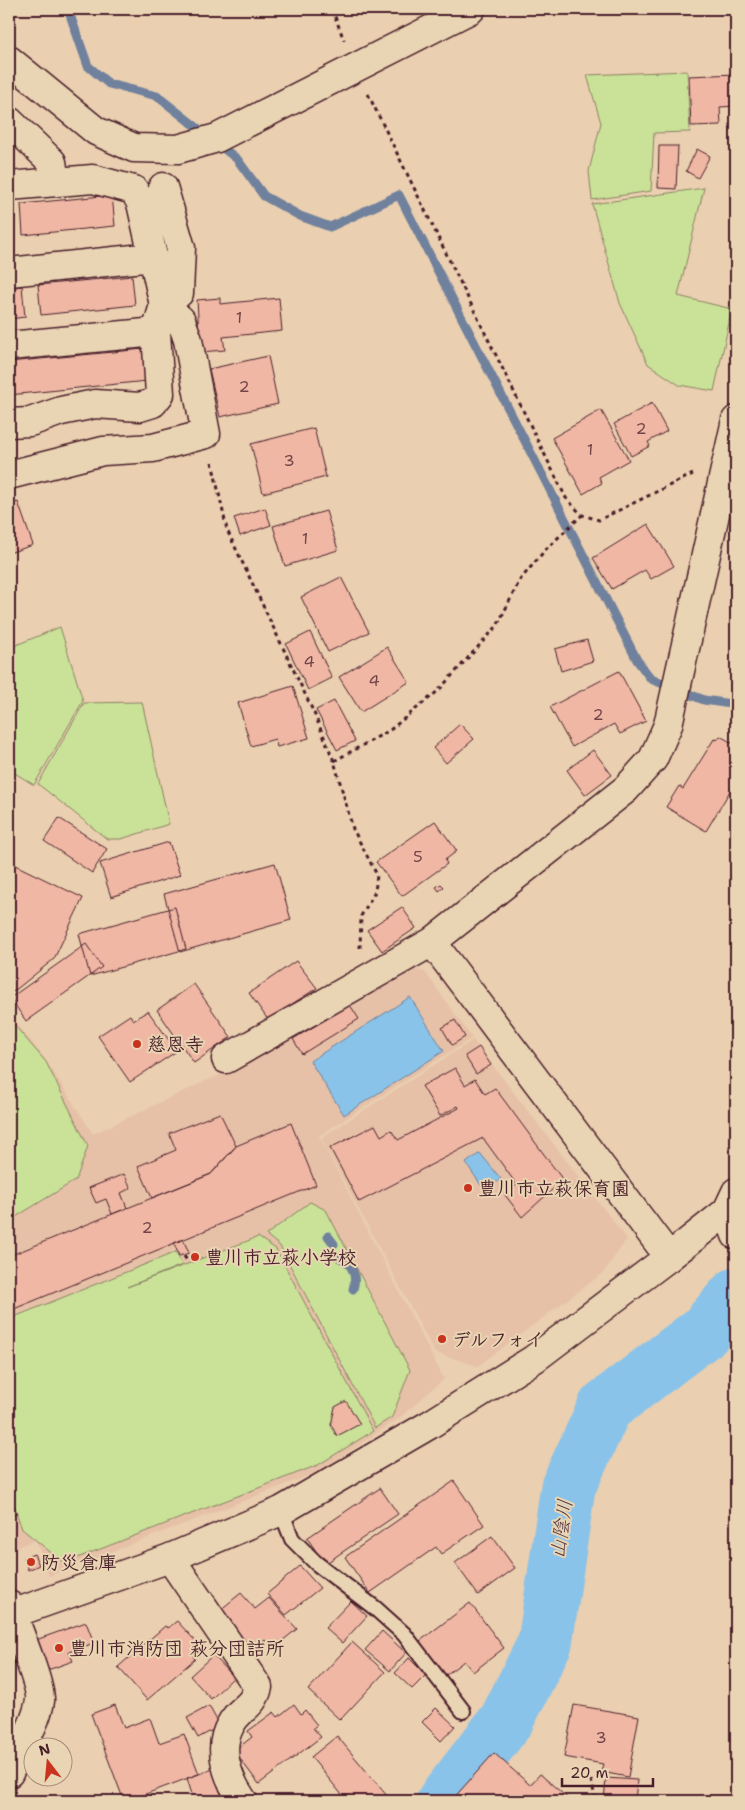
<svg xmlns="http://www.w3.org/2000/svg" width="745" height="1810" font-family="'Shantell Sans','Klee One',sans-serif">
  <rect width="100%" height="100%" fill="#eacfb0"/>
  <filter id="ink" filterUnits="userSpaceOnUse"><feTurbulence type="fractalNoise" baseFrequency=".02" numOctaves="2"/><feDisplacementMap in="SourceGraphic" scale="10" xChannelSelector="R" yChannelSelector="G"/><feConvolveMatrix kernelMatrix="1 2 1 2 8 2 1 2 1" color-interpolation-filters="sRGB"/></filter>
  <g filter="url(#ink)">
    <!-- built -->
    <path fill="#e6c1a7" d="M404 966 425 972 472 1038 319 1136 444 1379 398 1419 318 1472 49 1576 36 1540 9 1550V1015L43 1056 93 1134 223 1073Z
      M473 1040 627 1239 603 1273 478 1366 435 1353 321 1138Z"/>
    <!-- green -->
    <path fill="#c9e298" stroke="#8a8062" d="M687 71 690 132 654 133 651 191 592 200 589 171 601 123 587 75Z
      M704 188 678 296 732 309 714 391 679 385 648 364 620 303 592 204Z
      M60 627 83 701 34 785 10 770 9 766V648Z
      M142 702 169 824 121 839H107L38 784 84 703Z
      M9 1019 46 1062 88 1146 76 1180 9 1221Z
      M310 1202 326 1210 410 1370 392 1417 375 1428 280 1246 266 1235Z
      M258 1237 276 1249 373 1431 318 1465 64 1563 22 1529 9 1492V1319L176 1252 182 1265 127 1287Z"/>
    <!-- water -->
    <path fill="#8ac3e9" stroke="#70819d" d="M410 997 444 1051 344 1115 310 1061Z
      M480 1153 501 1179 485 1191 466 1163Z"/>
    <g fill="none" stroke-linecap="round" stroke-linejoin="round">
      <!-- stream -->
      <path stroke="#70819d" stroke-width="9" d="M68 9 88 66 109 84 157 96 237 159 264 196 300 216 330 227 399 195 637 660 651 679 704 700 731 704 736 708
        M328 1236 334 1244
        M340 1258C353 1264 357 1276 353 1289"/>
      <!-- river -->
      <path stroke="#8ac3e9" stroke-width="55" d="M444 1801 506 1721 545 1643 568 1487 605 1407 705 1331 736 1295"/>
    </g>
    <!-- building -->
    <path fill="#efb7a4" stroke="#4a1f2b" d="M736 74V106L720 107 721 125 691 126 689 76Z
      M659 146H678L676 189 658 188Z
      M697 149 710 156 698 178 686 171Z
      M112 195 115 226 23 235 21 204Z
      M9 205 13 238H9Z
      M132 276 135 305 41 315 38 285Z
      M22 286 25 317 9 319V288Z
      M220 298V304L279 298 282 331 223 337 225 350 200 352 197 300Z
      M144 349 147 381 9 395V362Z
      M268 356 278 404 220 417 209 369Z
      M652 403 667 431 648 442 650 446 631 456 614 424Z
      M601 410 629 460 599 477 602 483 583 494 552 438Z
      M314 428 326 477 263 493 251 444Z
      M18 502 33 545 9 553V505Z
      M265 508 271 525 240 536 234 518Z
      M326 511 338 550 285 566 273 526Z
      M648 524 674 566 651 579 645 570 612 589 593 558Z
      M341 577 369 632 328 652 301 597Z
      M310 632 332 678 308 690 286 644Z
      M587 640 593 661 561 671 555 649Z
      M387 647 409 682 361 712 339 677Z
      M619 671 646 721 620 734 614 724 572 747 550 707Z
      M293 686 309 738 277 747 275 739 251 746 238 703Z
      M334 701 355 741 337 750 316 710Z
      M460 724 474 739 446 763 433 748Z
      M720 736 736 745V781L706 831 666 807 679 786 683 789 714 739 717 740Z
      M593 750 612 775 585 795 567 770Z
      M59 818 107 849 92 873 44 841Z
      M435 821 457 851 445 860 447 864 402 896 376 862Z
      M169 842 180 875 111 897 100 863Z
      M9 862 83 898 54 959 13 992 9 989Z
      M275 863 291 920 180 952 164 894Z
      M441 884 444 887 439 891 436 887Z
      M175 907 186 949 90 976 79 934Z
      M402 907 416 928 382 951 367 930Z
      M86 944 102 967 26 1021 10 998Z
      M296 961 317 988 292 1004 295 1008 271 1024 249 993Z
      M194 984 231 1037 194 1063 157 1010Z
      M350 1005 359 1019 302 1054 293 1039Z
      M148 1011 177 1051 130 1082 98 1036 130 1015 133 1020Z
      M455 1020 465 1037 452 1045 442 1028Z
      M479 1047 491 1065 476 1074 465 1056Z
      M455 1068 465 1085 475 1079 485 1094 495 1088 563 1180 522 1217 505 1195 517 1185 483 1138 359 1202 330 1148 375 1125 381 1136 391 1130 398 1140 459 1108 458 1106 440 1116 422 1086Z
      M220 1113 236 1146 211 1174 152 1198 138 1166 176 1150 169 1133Z
      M291 1123 316 1185 9 1311V1256L211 1174 236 1146Z
      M124 1174 131 1188 121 1193 127 1208 112 1214 106 1199 96 1203 89 1188Z
      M183 1239 189 1253 179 1256 174 1243Z
      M346 1401 360 1424 337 1436 331 1425 335 1407Z
      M454 1481 484 1525 441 1554 436 1547 370 1593 345 1557Z
      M380 1488 398 1514 325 1564 307 1538Z
      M9 1492 17 1514 9 1517Z
      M492 1536 515 1568 478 1595 455 1563Z
      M34 1554 39 1565 28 1570 24 1558Z
      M300 1566 320 1588 286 1615 267 1594Z
      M241 1593 255 1609 269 1598 297 1629 272 1649 265 1640 252 1651 219 1611Z
      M351 1601 367 1616 342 1643 325 1628Z
      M470 1603 504 1648 473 1672 464 1661 442 1678 416 1644Z
      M177 1621 202 1648 193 1656 195 1659 147 1700 118 1667 165 1626 168 1628Z
      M86 1622 94 1643 69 1652 73 1661 45 1671 33 1641Z
      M382 1631 406 1653 390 1671 365 1650Z
      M352 1642 385 1672 340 1720 308 1690Z
      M213 1655 234 1677 211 1699 190 1676Z
      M409 1658 426 1675 412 1689 395 1673Z
      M294 1704 301 1714 305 1710 317 1725 313 1728 321 1737 259 1784 234 1751 252 1737 248 1731 274 1712 278 1717Z
      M115 1705 124 1728 150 1718 159 1743 184 1734 199 1774 127 1801H124L91 1714Z
      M574 1705 639 1716 628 1777 601 1772 603 1764 564 1757Z
      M209 1706 220 1726 198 1738 187 1718Z
      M436 1708 455 1726 441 1741 422 1722Z
      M337 1736 388 1797 383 1801H347L311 1757Z
      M494 1753 530 1785 540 1774 571 1801H451Z
      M213 1769 222 1797 209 1801H194L187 1778Z
      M606 1778 637 1780 635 1801H604Z
      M50 1796 54 1801H42Z"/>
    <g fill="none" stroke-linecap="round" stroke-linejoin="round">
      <!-- lane casing -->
      <g stroke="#4a1f2b" stroke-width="18">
        <path id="lane" d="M281 1511 292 1539 316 1563 375 1608 404 1634 463 1711"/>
      </g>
      <!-- street casing -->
      <g stroke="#4a1f2b" stroke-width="31">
        <path id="street" d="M9 60 96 131 134 148 178 149 217 138 471 9
          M9 121 52 162 55 181
          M9 186 93 179 134 190 141 203 164 305 156 332 160 394 153 403 140 407 95 404 61 411 30 422 9 423
          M9 272 153 257
          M9 346 156 332
          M9 475 103 451 153 448 206 434 188 340 181 320 164 305 179 293 181 248 163 187
          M226 1059 432 942
          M727 1211 669 1257 432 942 626 789 653 759 668 725 736 420
          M170 1558 258 1687C253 1708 239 1708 231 1724 216 1749 228 1779 243 1801
          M9 1605C15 1622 42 1687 40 1701 36 1724 19 1751 9 1773"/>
      </g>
      <!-- secondary casing -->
      <g stroke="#4a1f2b" stroke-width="31">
        <path id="secondary" d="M736 1192 727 1211 736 1235
          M9 1615 170 1558 281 1511 429 1425 534 1359 669 1257"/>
      </g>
      <!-- path -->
      <path stroke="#4a1f2b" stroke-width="3" stroke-dasharray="4 4" stroke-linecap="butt" d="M332 9 344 40
        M368 94 566 498 582 515 599 520 693 474
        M212 462 227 530 314 713 334 761 353 829 377 875 375 892 361 916 360 948
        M334 761 390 730 438 691 497 626 520 580 546 549 582 515
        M184 1256 188 1262
        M591 1780 596 1801"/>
      <!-- lane -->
      <use href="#lane" stroke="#e9d5b3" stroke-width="14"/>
      <!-- street -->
      <use href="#street" stroke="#e9d5b3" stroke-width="28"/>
      <!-- secondary -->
      <use href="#secondary" stroke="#e9d5b3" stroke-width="28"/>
    </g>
  </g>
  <!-- markers -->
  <g fill="#c8321e" stroke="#e9d5b3" stroke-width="2">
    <circle cx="137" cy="1044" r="5"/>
    <circle cx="468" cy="1188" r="5"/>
    <circle cx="195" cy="1257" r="5"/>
    <circle cx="442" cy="1339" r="5"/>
    <circle cx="31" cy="1562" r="5"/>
    <circle cx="59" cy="1648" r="5"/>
  </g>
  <g text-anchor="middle" stroke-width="4" stroke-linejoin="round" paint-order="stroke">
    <!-- number labels -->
    <g font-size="16" fill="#734549">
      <text x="239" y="323">1</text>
      <text x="244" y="392">2</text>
      <text x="641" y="434">2</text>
      <text x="590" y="455">1</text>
      <text x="289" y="466">3</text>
      <text x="305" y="544">1</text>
      <text x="309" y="667">4</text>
      <text x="374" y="686">4</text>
      <text x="598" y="720">2</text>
      <text x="418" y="862">5</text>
      <text x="147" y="1233">2</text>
      <text x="601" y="1743">3</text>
    </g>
    <!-- poi labels -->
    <g font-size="19" font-weight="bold" fill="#4a1f2b" stroke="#e9d5b3" text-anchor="start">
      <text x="147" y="1051">慈恩寺</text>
      <text x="478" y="1195">豊川市立萩保育園</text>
      <text x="205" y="1264">豊川市立萩小学校</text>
      <text x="452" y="1346">デルフォイ</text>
      <text x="41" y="1569">防災倉庫</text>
      <text x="69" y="1655">豊川市消防団 萩分団詰所</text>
    </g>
    <!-- water labels -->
    <g font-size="20" font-style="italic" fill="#543848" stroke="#e9d5b3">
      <text transform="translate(561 1529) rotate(-82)" y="7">山陰川</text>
    </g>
  </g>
  <!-- margin -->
  <rect width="745" height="1810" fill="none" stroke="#e9d5b3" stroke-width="30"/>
  <rect x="15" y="15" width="715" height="1780" fill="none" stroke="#4a1f2b" stroke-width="2" filter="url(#ink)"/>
  <!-- north arrow -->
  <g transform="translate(48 1762) rotate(344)"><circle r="24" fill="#e9d5b3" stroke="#a98c7d"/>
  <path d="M0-4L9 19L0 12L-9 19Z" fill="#c8321e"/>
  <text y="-8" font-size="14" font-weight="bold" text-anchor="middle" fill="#4a1f2b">N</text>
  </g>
  <!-- scale -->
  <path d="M562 1778v8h91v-8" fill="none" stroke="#4a1f2b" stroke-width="2.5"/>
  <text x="570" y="1778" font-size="15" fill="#4a1f2b" stroke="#e9d5b3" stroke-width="4" paint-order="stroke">20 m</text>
</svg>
